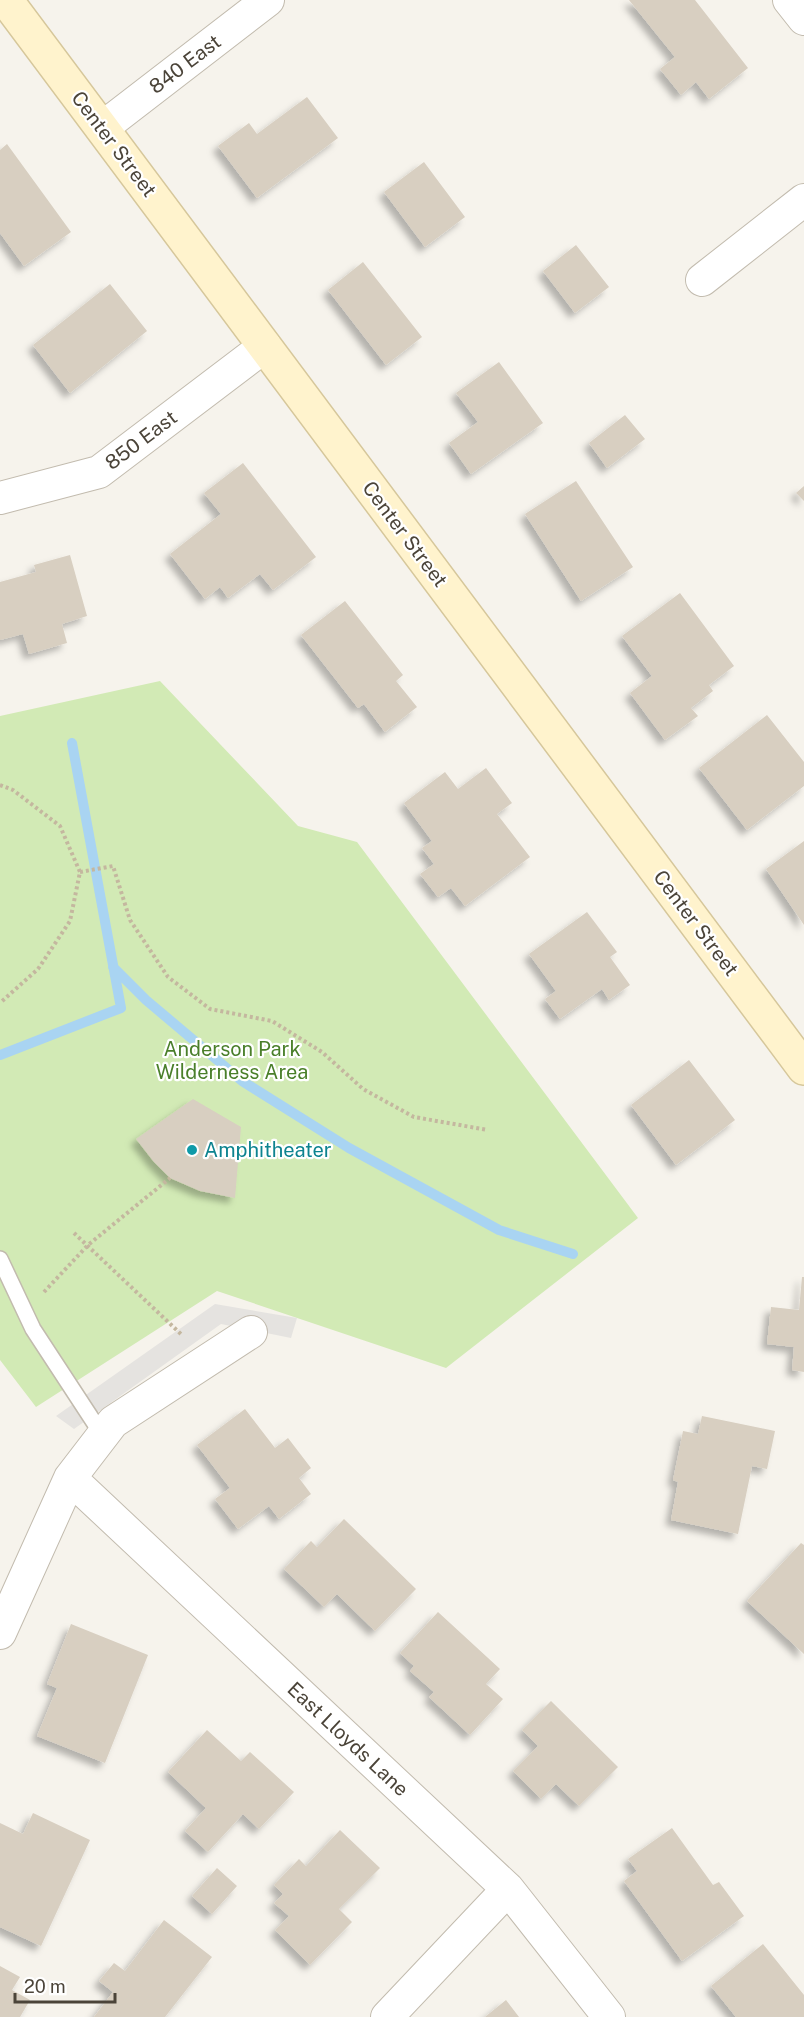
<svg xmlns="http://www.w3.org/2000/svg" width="804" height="2017" font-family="'Public Sans',sans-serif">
  <defs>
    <filter id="shadow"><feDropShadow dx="-5.5" dy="5.5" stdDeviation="3" flood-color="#0004"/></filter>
  </defs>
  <rect width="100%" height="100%" fill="#f6f3ec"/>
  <!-- green -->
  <path fill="#d2eab5" d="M160 681 298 826 357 842 638 1218 446 1368 217 1291 36 1407 0 1360V716Z"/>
  <!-- parking -->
  <path fill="#e5e3e0" d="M215 1304 297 1318 291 1338 221 1324 74 1429 56 1416Z"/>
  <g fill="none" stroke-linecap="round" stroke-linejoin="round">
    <!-- stream -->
    <path stroke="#a9d4f2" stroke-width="10" d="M113 967 146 1000 242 1081 349 1148 499 1230 573 1254
      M0 1055 121 1008 72 743"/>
  </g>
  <!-- building -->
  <path fill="#d8cfc1" filter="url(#shadow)" d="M629 0H695L748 68 709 99 696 82 681 95 660 69 675 57Z
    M307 97 338 138 257 198 218 146 249 123 257 134Z
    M7 144 71 232 24 266 0 233V150Z
    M424 162 465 217 425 247 384 192Z
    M576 245 609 287 575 313 543 271Z
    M363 262 422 337 386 365 328 290Z
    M110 284 147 331 70 393 33 345Z
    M499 362 543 423 471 474 449 443 478 422 456 393Z
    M625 415 645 439 607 468 589 443Z
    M243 463 316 557 273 590 260 574 228 598 220 587 205 599 170 554 221 514 204 493Z
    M576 481 633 567 581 601 525 514Z
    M804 486V501L796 493Z
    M70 555 87 616 62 624 67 643 29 654 23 634 0 640V582L36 572 34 565Z
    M680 593 734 666 709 685 713 691 691 708 698 716 665 740 630 693 652 676 622 636Z
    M345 601 403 675 396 681 417 707 385 732 364 704 358 708 301 635Z
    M767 715 804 762V786L747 830 699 768Z
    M486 768 512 803 497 814 530 857 465 906 451 888 438 897 420 874 434 864 422 848 432 841 404 803 445 772 458 789Z
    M804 841V925L766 869Z
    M587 912 617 952 610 957 630 985 609 1000 602 989 560 1019 545 999 556 991 529 954Z
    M689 1060 735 1120 676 1165 631 1105Z
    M193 1099 241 1127 235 1198 200 1191 170 1178 154 1162 136 1139Z
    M802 1277H804V1372L792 1370 794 1347 767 1344 771 1307 799 1310Z
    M245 1409 275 1448 288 1438 311 1468 299 1478 311 1494 279 1519 269 1506 238 1529 215 1499 230 1488 197 1445Z
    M702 1416 775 1431 767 1469 752 1466 738 1534 671 1520 678 1482 673 1480 683 1431 698 1434Z
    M344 1519 416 1589 375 1631 337 1594 324 1607 284 1569 311 1541 317 1547Z
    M801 1543 804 1545V1654L747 1601Z
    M438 1612 500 1669 486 1684 503 1699 470 1735 429 1697 434 1692 410 1671 414 1666 400 1653Z
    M71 1624 148 1655 105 1763 37 1736 57 1688 47 1684Z
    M551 1701 618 1767 579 1806 556 1784 541 1799 513 1771 538 1746 522 1730Z
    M207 1730 241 1761 250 1752 294 1792 259 1829 243 1814 208 1852 185 1831 206 1808 168 1772Z
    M33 1813 90 1840 41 1946 0 1927V1823L23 1834Z
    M672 1828 713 1885 719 1882 744 1916 682 1961 624 1881 637 1871 628 1859Z
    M340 1830 380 1868 339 1909 352 1922 310 1965 275 1930 289 1916 274 1903 283 1894 274 1885 299 1859 306 1866Z
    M217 1868 237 1886 212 1914 192 1896Z
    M164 1920 212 1957 165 2017H94L113 1992 99 1981 114 1963 125 1971Z
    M763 1944 804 1995V2017H736L711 1986Z
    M0 1966 20 1977 12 1990 30 2000 20 2017H0Z
    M506 2000 519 2017H485Z"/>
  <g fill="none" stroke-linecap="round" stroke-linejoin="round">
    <!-- lane casing -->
    <g stroke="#c2bbae" stroke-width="18">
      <path id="lane" d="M0 1259 33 1329 103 1436"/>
    </g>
    <!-- street casing -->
    <g stroke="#c2bbae" stroke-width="34">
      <path id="street" d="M789 0 804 19
        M102 128 268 0
        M702 280 804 200
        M0 498 99 472 265 346
        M70 1478 508 1889 609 2017
        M0 1633 70 1478 113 1422 251 1332
        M387 2017 508 1889"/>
    </g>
    <!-- secondary casing -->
    <g stroke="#d6c79b" stroke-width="36">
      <path id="secondary" d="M6 0 804 1068"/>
    </g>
    <!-- path -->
    <path stroke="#c4b79f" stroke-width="4" stroke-dasharray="3 3" stroke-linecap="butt" d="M0 785 13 790 60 826 80 872 70 921 38 969 0 1003
      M80 872 113 866 130 920 168 977 210 1009 272 1021 322 1052 363 1089 414 1117 488 1130
      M74 1233 183 1336
      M44 1292 88 1245 170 1178"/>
    <!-- lane -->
    <use href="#lane" stroke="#fff" stroke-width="15"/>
    <!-- street -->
    <use href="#street" stroke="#fff" stroke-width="32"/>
    <!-- secondary -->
    <use href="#secondary" stroke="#fff3cd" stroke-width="33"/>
  </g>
  <!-- markers -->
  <circle fill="#0f9aa8" stroke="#fff" stroke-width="2" cx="192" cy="1150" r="6"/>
  <g text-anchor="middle" stroke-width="4.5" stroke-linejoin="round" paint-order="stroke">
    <!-- street labels -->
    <g font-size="20" fill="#4b4439" stroke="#fff">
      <text transform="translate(185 64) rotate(-37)" y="7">840 East</text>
      <text transform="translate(114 144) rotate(53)" y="7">Center Street</text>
      <text transform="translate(141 440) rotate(-37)" y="7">850 East</text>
      <text transform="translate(405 534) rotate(53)" y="7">Center Street</text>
      <text transform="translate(696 923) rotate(53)" y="7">Center Street</text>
      <text transform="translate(348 1739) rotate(43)" y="7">East Lloyds Lane</text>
    </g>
    <!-- park labels -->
    <g font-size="20" fill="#4a7f2a" stroke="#fff">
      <text x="232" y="1056">Anderson Park<tspan x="232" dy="23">Wilderness Area</tspan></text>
    </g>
    <!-- culture labels -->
    <g font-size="20" fill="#0d838f" stroke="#fff" text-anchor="start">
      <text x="204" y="1157">Amphitheater</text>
    </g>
  </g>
  <!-- scale -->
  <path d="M15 1993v9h100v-9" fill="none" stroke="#4b4439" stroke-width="3"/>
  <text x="24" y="1993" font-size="18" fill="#4b4439" stroke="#ffffff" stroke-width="4.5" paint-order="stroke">20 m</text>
</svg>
